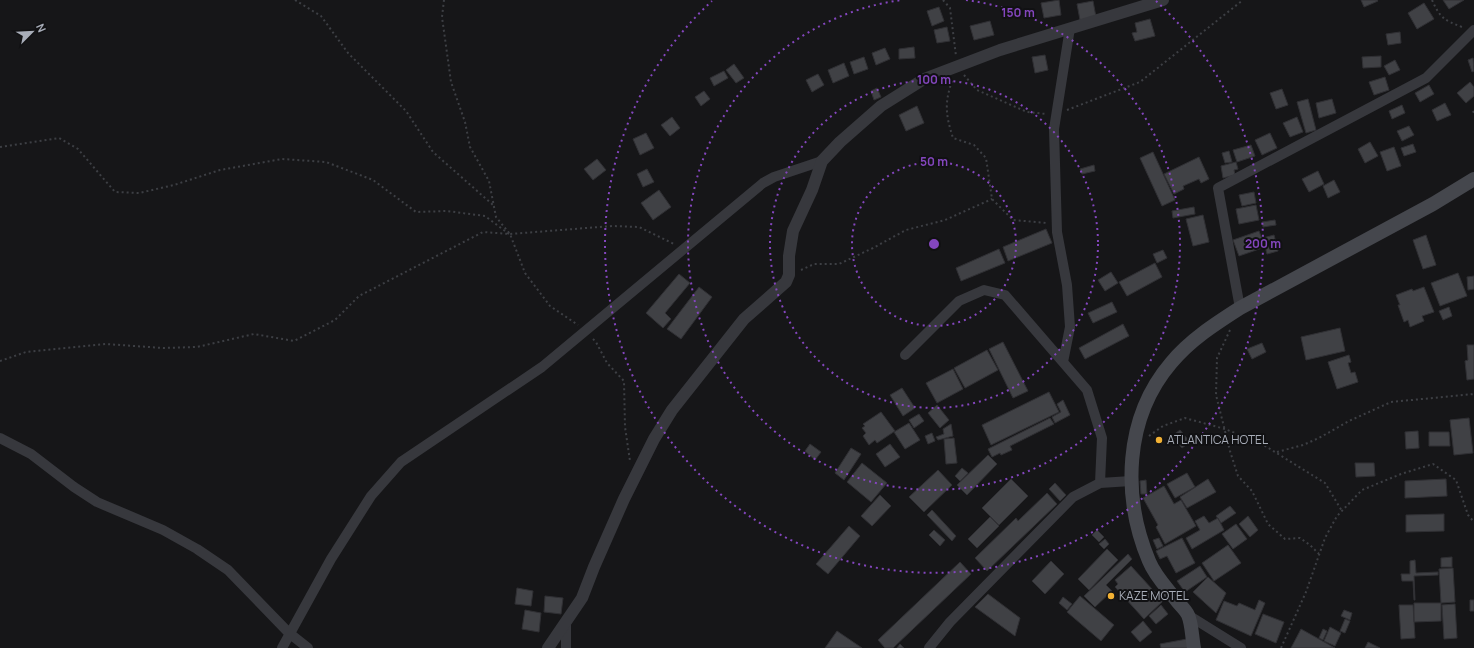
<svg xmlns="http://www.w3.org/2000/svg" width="1474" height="648" font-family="Manrope,sans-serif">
  <rect width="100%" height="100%" fill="#161618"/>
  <!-- building -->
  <path fill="#404145" stroke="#303034" d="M1059 0 1061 15 1044 18 1041 3Z
    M1361 0H1377L1378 1 1364 7Z
    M1443 0H1464L1449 9Z
    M1093 1 1096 17 1080 20 1077 4Z
    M1424 3 1434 19 1417 29 1408 13Z
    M939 7 944 21 932 26 927 11Z
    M1150 19 1155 36 1135 41 1132 33 1137 32 1135 23Z
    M990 21 994 35 974 40 970 26Z
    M947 27 950 41 937 43 934 30Z
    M1400 32 1401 43 1388 45 1386 34Z
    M914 47 915 58 899 59V49Z
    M885 48 890 59 876 65 872 53Z
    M1045 55 1048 70 1035 73 1032 57Z
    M1381 56V67L1363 68 1362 57Z
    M864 57 868 69 854 74 850 62Z
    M1473 58 1474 71 1472 72 1468 60Z
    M1395 60 1400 70 1389 75 1384 66Z
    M844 63 849 76 833 83 828 70Z
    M734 64 744 78 736 83 726 70Z
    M724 71 728 78 714 86 710 78Z
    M818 74 824 85 812 92 806 80Z
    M1385 77 1389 90 1374 95 1369 82Z
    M1470 82 1474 87V96L1466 103 1457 93Z
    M1429 85 1434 94 1420 102 1415 93Z
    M877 88 881 97 874 100 871 91Z
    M1282 89 1288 105 1276 109 1270 93Z
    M704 91 710 99 701 106 695 97Z
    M1308 99 1316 130 1306 133 1297 102Z
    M1332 99 1336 113 1319 118 1316 103Z
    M1445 103 1451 115 1437 121 1432 110Z
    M1402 105 1405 113 1392 119 1389 111Z
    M917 106 924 123 906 131 899 115Z
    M672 117 680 128 670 136 661 125Z
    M1297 117 1303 132 1290 137 1283 123Z
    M1409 126 1414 135 1402 141 1397 131Z
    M646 133 654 148 640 155 633 139Z
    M1270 133 1277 148 1262 155 1255 140Z
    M1370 142 1378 156 1365 163 1358 149Z
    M1413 144 1416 152 1404 156 1401 148Z
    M1251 145 1255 156 1237 162 1233 150Z
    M1394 147 1401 166 1387 171 1380 152Z
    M1229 151 1232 162 1225 163 1222 153Z
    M1153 152 1175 200 1162 206 1140 158Z
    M1199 157 1209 179 1201 183 1199 179 1183 186 1184 189 1174 194 1164 174Z
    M597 159 606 170 593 180 584 169Z
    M1236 162 1238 169 1234 170 1235 175 1223 178 1221 166Z
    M1094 165 1095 171 1082 174 1080 169Z
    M647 169 654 182 643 187 637 174Z
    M1318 171 1324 184 1309 192 1302 179Z
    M1334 180 1340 192 1328 198 1323 186Z
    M659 190 671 207 653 220 641 203Z
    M1254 192 1256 203 1242 206 1239 195Z
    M1256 205 1259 220 1239 224 1236 209Z
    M1194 207 1195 214 1173 218 1172 211Z
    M1203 215 1209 242 1193 246 1186 219Z
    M1275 220 1276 225 1263 227 1262 222Z
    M1046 229 1052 243 1008 261 1003 247Z
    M1259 231 1265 247 1239 256 1233 240Z
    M1274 235 1278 251 1267 254 1263 238Z
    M1426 235 1436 265 1423 269 1413 240Z
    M999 249 1005 263 961 281 956 268Z
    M1163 250 1167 258 1157 263 1153 254Z
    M1155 263 1162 277 1127 296 1119 282Z
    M1111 272 1118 283 1105 291 1098 280Z
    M1458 273 1467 296 1440 306 1431 283Z
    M679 274 690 283 665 313 671 319 663 328 646 313Z
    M1474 276V289L1468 290 1467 277Z
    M699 287 712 297 681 339 667 329Z
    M1424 287 1434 312 1422 316 1424 321 1410 327 1408 320 1404 322 1398 305H1400L1396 295 1412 289 1413 291Z
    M1112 302 1117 312 1093 323 1088 313Z
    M1449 307 1452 316 1443 320 1439 311Z
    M1123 324 1129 336 1085 359 1079 348Z
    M1340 328 1345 351 1306 360 1301 337Z
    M1003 342 1028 391 1013 398 989 349Z
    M1262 343 1266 352 1252 359 1247 349Z
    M1467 345H1474V379L1467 380 1465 361 1468 360Z
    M987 350 998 370 965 388 954 368Z
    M1349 355 1351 362 1348 363 1351 373 1355 372 1358 382 1337 389 1328 362Z
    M953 369 963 389 937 403 926 383Z
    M902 388 915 408 903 416 890 395Z
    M1049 392 1059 412 991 445 982 425Z
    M1063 400 1070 415 1055 423 1052 417 1061 412 1057 404Z
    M937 405 949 420 940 428 928 413Z
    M881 412 895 431 877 443 875 440 869 445 863 436 866 433 862 428 865 426 863 424Z
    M919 414 924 421 914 428 909 420Z
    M1050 418 1054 424 1010 446 1012 450 1001 455 1000 453 992 457 988 449Z
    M1469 418 1473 453 1454 455 1450 420Z
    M909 423 920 440 905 449 894 432Z
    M951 424 953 436 938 440 936 437 944 434 943 429Z
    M1180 430 1190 442 1182 448 1172 436Z
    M1418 431 1419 448 1406 449 1405 432Z
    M1429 432H1449L1450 446H1429Z
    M932 433 935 441 928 444 925 436Z
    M954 438 957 463 946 464 944 439Z
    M810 444 821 452 815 460 805 451Z
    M890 444 900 457 885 467 876 454Z
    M851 448 861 454 844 480 835 473Z
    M988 455 997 464 967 495 957 485Z
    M862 463 887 483 871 502 847 482Z
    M1355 463H1374L1375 476 1356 477Z
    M962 468 968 473 960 481 955 476Z
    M938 470 952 485 924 512 909 497Z
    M1187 473 1195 487 1175 498 1167 484Z
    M1011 479 1028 496 999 525 982 508Z
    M1208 479 1216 492 1187 508 1180 497Z
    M1446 479 1447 496 1405 498V481Z
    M1146 480 1147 494H1141L1140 481Z
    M1055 483 1066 495 1060 501 1049 489Z
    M1164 486 1174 504 1181 500 1196 526 1165 544 1156 527 1158 525 1143 498Z
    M1047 493 1057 504 987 571 975 558 1016 518 1018 521Z
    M880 495 891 506 872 526 861 516Z
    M1230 506 1236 513 1221 523 1216 516Z
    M932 510 956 536 952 541 927 515Z
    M1444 514V531L1406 532V515Z
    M1204 516 1209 523 1218 518 1224 530 1192 549 1186 538 1200 530 1195 521Z
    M1248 516 1258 530 1250 537 1239 524Z
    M990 517 999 526 977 548 968 539Z
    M1236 524 1247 539 1233 549 1222 534Z
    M849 526 860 536 828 574 816 564Z
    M934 530 945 540 940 546 929 535Z
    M1097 530 1104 537 1099 542 1092 535Z
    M1159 538 1163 546 1157 549 1153 540Z
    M1182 538 1195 563 1176 573 1167 556 1160 559 1156 551Z
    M1105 539 1109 544 1104 549 1099 544Z
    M1228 545 1241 563 1214 581 1202 563Z
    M1107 549 1118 560 1089 590 1078 579Z
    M1128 554 1132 559 1106 585 1112 591 1095 607 1084 596Z
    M1452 557V567H1441V558Z
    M1415 560 1416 573 1438 572V575L1414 576 1415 600H1414L1413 581H1402L1401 574H1410V561Z
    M1051 561 1064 574 1045 594 1032 581Z
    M960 562 971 574 893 648H885L878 640Z
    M1131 566 1163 601 1144 619 1115 587 1118 584 1115 580Z
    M1200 566 1207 577 1185 592 1177 581Z
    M1453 568 1455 602 1441 603 1439 569Z
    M1208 577 1226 593 1216 613 1193 592Z
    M517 588 533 591 531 606 515 604Z
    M988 594 1020 618 1015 636 975 607Z
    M545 596 563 598 561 614 544 612Z
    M1080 596 1114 625 1101 641 1067 612Z
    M1063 597 1072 604 1067 610 1059 603Z
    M1259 600 1265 603 1251 636 1216 620 1224 601 1237 606 1239 603 1255 610Z
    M1470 600H1474V611H1470Z
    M1414 603H1441V621L1414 622Z
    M1455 604 1457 638 1444 639 1442 605Z
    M1161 605 1168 614 1156 624 1149 616Z
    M1399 605H1413L1415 638 1401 639Z
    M525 610 541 613 539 632 522 629Z
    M1344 610 1352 613 1350 620 1341 616Z
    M1263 614 1284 622 1276 643 1255 634Z
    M1345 619 1350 621 1345 633 1340 631Z
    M1143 621 1152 632 1140 642 1131 632Z
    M1330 627 1341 633 1335 646 1324 641Z
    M1301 629 1335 648H1291Z
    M1323 629 1327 631 1323 640 1319 638Z
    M837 631 862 648H825Z
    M1187 639 1188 648H1161L1160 644Z
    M1368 642 1380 648H1365Z
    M900 644 904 648H897Z"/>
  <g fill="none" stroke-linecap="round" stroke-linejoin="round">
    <!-- path -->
    <path stroke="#3d3f44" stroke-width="2" stroke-dasharray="2 3" stroke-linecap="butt" d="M295 0 321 16 348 53 406 111 433 152 493 205
      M444 0 442 17 451 82 465 122 470 147 489 181 496 217 510 234 525 273 550 306 578 325
      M943 0 950 8 956 56
      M1432 0C1440 18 1444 20 1462 27
      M964 75 977 90 1027 112 1046 114
      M952 81C944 104 946 116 953 138L974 145 986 158 992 199 1013 220 1047 223
      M1067 110 1140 82 1243 0
      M1473 111 1474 113
      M0 147 59 138 78 149 115 192 139 193 174 185 220 170 282 159 326 162 373 180 416 212 447 211 485 216 509 234
      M801 270 814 264H839L873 248 906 230 945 220 992 199
      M1230 330 1217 358 1216 395 1230 451 1238 476 1252 491 1268 524 1285 539 1300 538 1310 545 1319 554
      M593 339 596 342 607 363 624 381 625 427 630 461
      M0 361 26 352 106 344 163 348 197 347 254 334 294 341 335 320 359 296 483 232 510 234 612 226 639 227 674 244
      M1149 436 1163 426 1185 418 1225 429 1262 444 1325 483 1342 511
      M1277 452 1303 445 1319 438 1349 421 1391 402 1474 394
      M1281 648 1306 592 1325 538 1337 516 1362 490 1401 474 1433 464 1456 480 1468 515 1474 522"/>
    <!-- minor -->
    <path stroke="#37383d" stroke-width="10" d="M1240 308 1218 188 1426 78 1474 30
      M905 355 959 301 984 290 1005 295 1087 390 1102 438 1100 483
      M1063 362 1070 327 1067 285 1057 232 1054 129 1070 28
      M0 438 31 454 74 487 97 502 163 530 197 549 228 570 289 633 308 648
      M1188 615 1241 648
      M566 622V648
      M282 648 331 559 371 496 401 462 542 367 763 183 774 177 822 161
      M929 648 950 622 1073 497 1100 483 1131 481"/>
    <!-- tertiary -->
    <path stroke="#37383d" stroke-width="12" d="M548 648 582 598 594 567 624 499 654 439 672 410 744 319 786 282 789 275V256L793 231 812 190 822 161 840 142 881 106 924 79 1000 50 1163 0"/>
    <!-- secondary -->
    <path stroke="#45474d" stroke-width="14" d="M1194 648C1192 638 1192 624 1188 615 1186 610 1180 605 1177 601 1167 588 1155 576 1149 561 1122 497 1124 418 1171 363 1190 340 1215 324 1240 308L1433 204 1474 179"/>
  </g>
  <!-- distance rings -->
  <g fill="none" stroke="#8446be" stroke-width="2" stroke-dasharray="2 4">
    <circle cx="934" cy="244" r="82"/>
    <circle cx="934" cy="244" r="164"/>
    <path d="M966 0A246 246 0 1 1 902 0"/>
    <path d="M1156 1A329 329 0 1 1 712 1"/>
  </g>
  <!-- markers -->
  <g fill="#f2b134" stroke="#111113" stroke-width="1.5">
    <circle cx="1159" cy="440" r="4"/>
    <circle cx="1111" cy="596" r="4"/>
  </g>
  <g text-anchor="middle" stroke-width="4" stroke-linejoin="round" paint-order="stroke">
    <!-- poi labels -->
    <g font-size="12" fill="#a8adb8" stroke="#111113" text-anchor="start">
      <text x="1167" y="444">ATLANTICA HOTEL</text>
      <text x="1119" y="600">KAZE MOTEL</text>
    </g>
  </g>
  <circle cx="934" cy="244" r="6" fill="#8446be" stroke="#111113" stroke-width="2"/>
  <g font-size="12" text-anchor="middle" font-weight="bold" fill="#8446be" stroke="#111113" stroke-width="4" stroke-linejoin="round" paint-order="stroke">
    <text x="1018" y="17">150 m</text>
    <text x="934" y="84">100 m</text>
    <text x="934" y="166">50 m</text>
    <text x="1263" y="248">200 m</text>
  </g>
  <!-- north arrow -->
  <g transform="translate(32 32) rotate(66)" stroke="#111113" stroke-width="3" paint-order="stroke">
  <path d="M0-3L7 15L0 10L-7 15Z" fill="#a8adb8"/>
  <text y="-6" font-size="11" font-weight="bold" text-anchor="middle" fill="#a8adb8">N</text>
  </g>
</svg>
